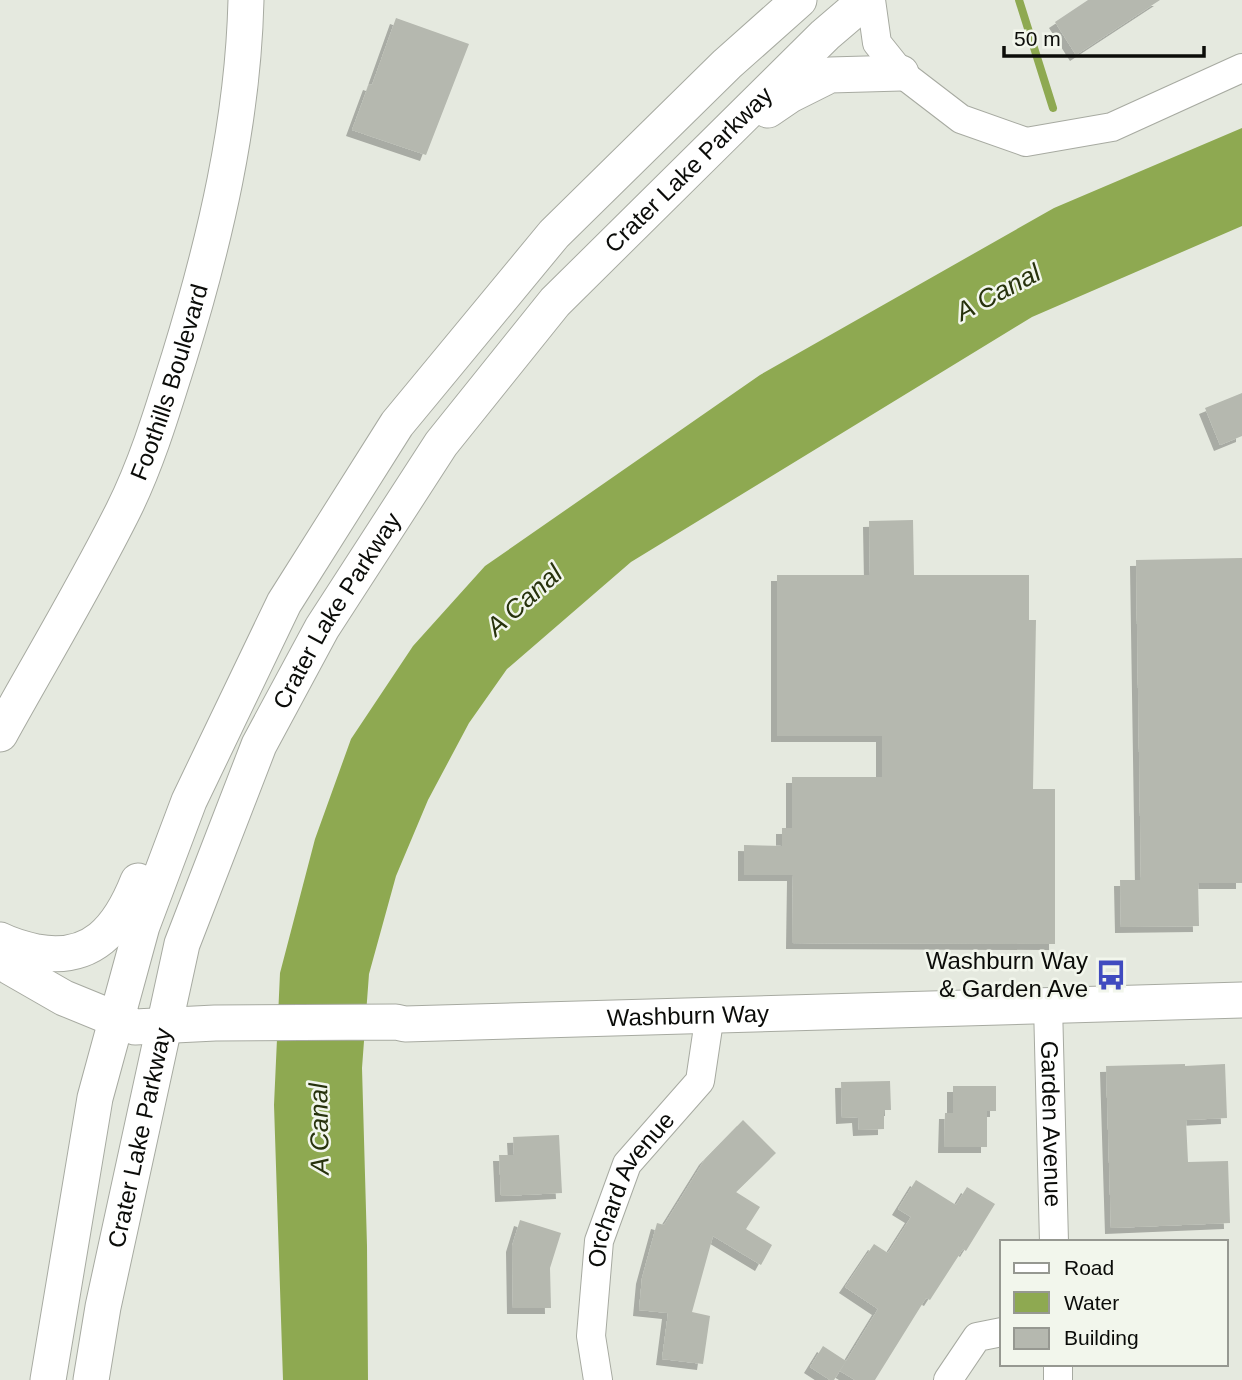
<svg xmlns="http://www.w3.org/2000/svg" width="1242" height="1380" font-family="Arial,sans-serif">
  <defs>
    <filter id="shadow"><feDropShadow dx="-6" dy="6" stdDeviation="0" flood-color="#0004"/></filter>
  </defs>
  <rect width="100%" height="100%" fill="#e5e9df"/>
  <!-- water -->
  <path fill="#8ea951" d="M1242 128V226L1032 317 631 562 507 669 469 723 428 800 396 876 369 974 362 1068 367 1246 368 1380H283L274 1105 280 973 315 839 351 739 413 646 485 566 760 375 1054 208Z"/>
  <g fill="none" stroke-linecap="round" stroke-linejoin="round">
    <!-- stream -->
    <path stroke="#8ea951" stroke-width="8" d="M1019 0 1053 108"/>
  </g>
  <!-- building -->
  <path fill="#b5b8af" filter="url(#shadow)" d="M1088 0H1160L1076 55 1055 22Z
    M396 18 469 44 426 155 352 130 369 84 372 85Z
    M1242 393V436L1220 445 1205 408Z
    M913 520 914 575H1029V620H1036L1033 789H1055V944L792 943 793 875H744V845L782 846V828H792V777H882V736H777V575H870L869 521Z
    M1242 558V883H1198L1199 926 1121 927 1120 880H1141L1136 560Z
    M1185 1064V1066L1225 1064 1227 1118 1186 1120 1188 1162 1228 1161 1230 1223 1111 1228 1106 1066Z
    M890 1081 891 1110H884V1129L859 1130 858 1117 842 1118 841 1082Z
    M953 1086H996V1111H987V1147H944L945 1113H953Z
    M743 1120 776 1153 736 1192 760 1207 746 1229 772 1245 761 1265 713 1236 692 1312 710 1316 703 1364 662 1359 668 1313 639 1310 642 1278 657 1223 664 1225 705 1159Z
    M559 1135 562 1193 501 1196 499 1155H514L513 1137Z
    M916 1180 956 1205 967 1187 995 1204 966 1251 963 1249 930 1300 926 1298 875 1380H855L840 1371 878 1309 845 1287 874 1244 888 1253 911 1217 898 1209Z
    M520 1220 561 1233 550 1268 551 1308H513L512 1246Z
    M823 1346 846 1361 834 1380H830L810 1367Z"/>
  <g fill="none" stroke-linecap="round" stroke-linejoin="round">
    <!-- minor casing -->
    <g stroke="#a7aaa1" stroke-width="30">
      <g id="minor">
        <path d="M871 0 877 43 901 73 961 119 1026 142 1112 127 1242 68"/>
        <path id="s1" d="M1048 1005 1054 1242"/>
        <path d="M1058 1364V1380"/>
        <path id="s2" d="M598 1380 591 1336 599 1241 627 1164 700 1081 710 1014"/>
        <path d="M948 1380 977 1337 1002 1332"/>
      </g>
    </g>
    <!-- major casing -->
    <g stroke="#a7aaa1" stroke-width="37">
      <g id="major">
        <path d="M768 110 790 95 830 75 901 73"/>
        <path id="s3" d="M0 734C41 660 85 587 123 511 147 463 163 409 179 358 215 241 243 122 246 0"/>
        <path d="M0 940C12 946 23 949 37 952 92 962 119 929 138 881"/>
        <path id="s4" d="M0 950 10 967 64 998 135 1027 215 1023 396 1022 405 1024 1242 1000"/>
        <path d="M48 1380 95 1098 142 926 189 801 284 603 397 424 554 234 727 64 799 0"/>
        <path id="s5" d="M91 1380 103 1307 182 944 259 745 322 628 441 444 555 302 825 35 866 0"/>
      </g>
    </g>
    <!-- minor -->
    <use href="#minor" stroke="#fff" stroke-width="28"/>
    <!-- major -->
    <use href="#major" stroke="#fff" stroke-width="35"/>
  </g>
  <!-- icons -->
  <defs>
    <g id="bus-bare" transform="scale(2.415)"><path d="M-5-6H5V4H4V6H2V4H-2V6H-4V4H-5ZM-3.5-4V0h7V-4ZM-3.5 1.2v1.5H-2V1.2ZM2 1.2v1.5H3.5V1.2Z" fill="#404bbf" stroke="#f2f6ec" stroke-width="2.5" paint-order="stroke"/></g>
  </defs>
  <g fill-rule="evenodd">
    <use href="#bus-bare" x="1111" y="975"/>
  </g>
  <g text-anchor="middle" stroke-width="5" stroke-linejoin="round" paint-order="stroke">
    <!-- street labels -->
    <g font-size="24" fill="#0b0c09" stroke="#f2f6ec">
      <text dy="8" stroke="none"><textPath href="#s5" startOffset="1381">Crater Lake Parkway</textPath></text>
      <text dy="8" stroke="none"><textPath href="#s3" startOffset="392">Foothills Boulevard</textPath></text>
      <text dy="8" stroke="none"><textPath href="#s5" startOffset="814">Crater Lake Parkway</textPath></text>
      <text dy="8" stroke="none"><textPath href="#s4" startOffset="712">Washburn Way</textPath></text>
      <text dy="8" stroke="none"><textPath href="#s1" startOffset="119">Garden Avenue</textPath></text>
      <text dy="8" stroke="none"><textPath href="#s5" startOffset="247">Crater Lake Parkway</textPath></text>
      <text dy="8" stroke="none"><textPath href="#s2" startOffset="200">Orchard Avenue</textPath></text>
    </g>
    <!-- poi labels -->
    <g font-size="24" fill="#0b0c09" stroke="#f2f6ec" text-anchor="end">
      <text x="1088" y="969">Washburn Way<tspan x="1088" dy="28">&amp; Garden Ave</tspan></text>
    </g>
    <!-- water labels -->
    <g font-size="26" font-style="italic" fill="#27320c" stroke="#f2f6ec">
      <text transform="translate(998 292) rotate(-28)" y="9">A Canal</text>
      <text transform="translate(524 600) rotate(-42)" y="9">A Canal</text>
      <text transform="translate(319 1129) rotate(-91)" y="9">A Canal</text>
    </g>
  </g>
  <!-- legend -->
  <rect x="1000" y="1240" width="228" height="126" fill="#f2f6ec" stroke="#969891" stroke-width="2"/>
  <rect x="1014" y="1263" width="35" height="10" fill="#ffffff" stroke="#969891" stroke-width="2"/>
  <text x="1064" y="1275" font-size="21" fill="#0b0c09">Road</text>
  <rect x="1014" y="1292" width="35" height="21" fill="#8ea951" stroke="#969891" stroke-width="2"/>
  <text x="1064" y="1310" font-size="21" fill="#0b0c09">Water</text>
  <rect x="1014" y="1328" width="35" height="21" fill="#b5b8af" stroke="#969891" stroke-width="2"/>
  <text x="1064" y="1345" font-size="21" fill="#0b0c09">Building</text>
  <!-- scale -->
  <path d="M1004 46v10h200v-10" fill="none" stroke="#0b0c09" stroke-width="3.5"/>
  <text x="1014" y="46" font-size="21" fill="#0b0c09" stroke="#f2f6ec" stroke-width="5" paint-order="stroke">50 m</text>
</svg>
